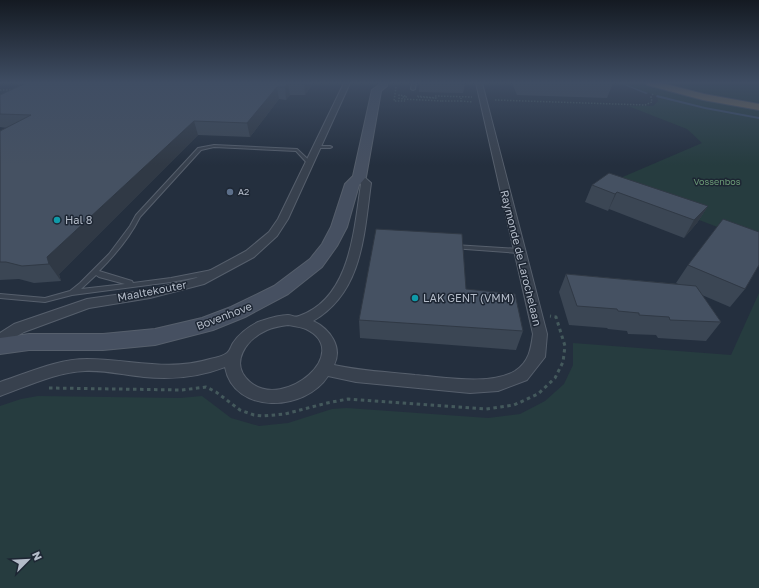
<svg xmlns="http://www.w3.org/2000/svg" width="759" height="588" font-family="'Golos Text',sans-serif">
  <rect width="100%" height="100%" fill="#242f3e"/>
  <!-- green -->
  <path fill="#263c3f" d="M620 83H646L759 109V243L616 188 611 182 702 143 687 129 628 106H653L658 101 657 96Z
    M666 83H759V103L710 94Z
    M759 293V588H0V406L21 399 38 396 180 398 202 396 231 418 259 426 288 423 332 409 347 408 488 418 520 414 545 401 564 384 573 365V343L731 355Z"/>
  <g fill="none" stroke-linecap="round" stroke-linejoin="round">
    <!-- stream -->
    <path fill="#394c67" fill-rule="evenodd" d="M619 83H622L648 93 646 94Z
      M657 95 705 107 759 117V119L705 109 656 97Z"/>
    <!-- lane casing -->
    <g stroke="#565f6c" stroke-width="2">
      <path id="lane" d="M412 83H416L415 89 413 90 411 89Z
        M214 145 297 149 312 163 308 164 296 151 214 147 201 150 140 217C130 237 115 255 99 271L132 281 133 283 171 278 212 270H214L215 272 214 274 171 282 72 295 45 302 0 298V294L45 298 70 291 80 283 109 254 130 226 136 215 198 148ZM96 275 99 277 125 284 81 289Z
        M318 146H330L332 147 330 148H318Z
        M454 245 519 249 522 251 519 253 452 248 451 247Z"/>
    </g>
    <!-- street casing -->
    <g stroke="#565f6c" stroke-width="2">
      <path id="street" d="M344 83H350L288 219 277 236 254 257 204 284 150 298 89 308 24 332 0 346V333L14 324 87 299 150 290 196 278 246 251 269 232 278 219Z
        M476 83H482L547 334 545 357 527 380 498 391 470 393 356 382 328 376C305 412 234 415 225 367 199 377 172 380 144 377 124 375 105 370 85 371 56 372 28 386 0 396V382C28 373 57 359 87 359 130 359 167 372 210 359 215 358 223 356 227 353 230 351 231 346 233 343 239 334 248 327 258 322 267 319 278 315 288 315 292 315 295 318 299 316 351 298 354 229 361 184L354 177 359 174 362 175 371 183C364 234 363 292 313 321 330 329 343 347 334 365 361 371 388 372 415 375 444 377 490 386 515 371 529 362 531 349 533 334ZM288 325C294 326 301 327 306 329 354 352 284 411 250 382 228 363 247 339 267 330 274 327 281 326 288 325Z"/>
    </g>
    <!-- secondary casing -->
    <g stroke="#565f6c" stroke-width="2">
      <path id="secondary" d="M379 83H387V86L381 91 366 177 359 185 347 227 337 246 322 267 288 294 245 317 213 330 155 345 103 350H29L0 354V338L29 334H103L155 329 202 318 231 307 274 286 310 259 322 244 331 227 345 184 353 176 372 90 379 85Z"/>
    </g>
    <!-- highway casing -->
    <g stroke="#434c59" stroke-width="2">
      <path id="highway" d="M646 83H662L704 94 759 104V110L703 100 647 85Z"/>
    </g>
    <!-- path-far1 -->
    <path stroke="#44595c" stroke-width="1.5" stroke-dasharray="1.5 1.5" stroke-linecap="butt" d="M396 87 394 101H405
      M0 90H13
      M417 96 436 98 418 97
      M435 96 472 97
      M407 97H402V99L442 101
      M399 99V95L406 96
      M495 100 645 105 652 102 651 97 653 94
      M442 101H461V98
      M461 101 473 102"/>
    <!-- path -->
    <path stroke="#44595c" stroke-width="3" stroke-dasharray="3.5 3.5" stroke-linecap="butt" d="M49 388 182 390 206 387 216 392 240 410 254 415 263 416 285 414 327 403 348 399 486 409 514 405 538 394 555 378 563 362 565 346 556 317 550 316"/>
    <!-- lane -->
    <use href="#lane" fill="#38414e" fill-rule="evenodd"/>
    <!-- street -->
    <use href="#street" fill="#38414e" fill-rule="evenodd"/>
    <!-- secondary -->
    <use href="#secondary" fill="#465061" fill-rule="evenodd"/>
    <!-- highway -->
    <use href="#highway" fill="#746855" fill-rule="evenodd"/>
  </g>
  <!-- wall -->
  <path fill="#3b4654" d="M17 83H313L305 95H290L286 100 279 99 250 137 198 135 59 274 61 281 34 283 19 279 0 280V131L7 128 0 127V95L19 86Z
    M420 83H465L463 93 419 92Z
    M512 83H613L607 98 517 95Z
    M592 185 708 206 697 223 684 238 609 209 608 211 585 202Z
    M688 265 745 289 730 307 702 295 721 322 706 341 658 338 656 335 628 334 627 331 608 329 607 328 569 325 559 292 566 274 678 284 676 283Z
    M466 289 523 331 516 350 360 338 359 320Z"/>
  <!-- shaded-wall -->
  <path fill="#303945" d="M288 83 290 95 286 100 285 87Z
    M304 83H313L305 95Z
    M277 87 279 99 250 137 247 123Z
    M194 121 198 135 59 274 61 281 49 264 47 257Z
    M617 192 609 209 608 211 615 194Z
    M708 206 697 223 684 238 694 220Z"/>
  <!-- building -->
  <path fill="#455162" stroke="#303945" d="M26 83H288L285 87H277L247 123 194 121 47 257 49 264 22 266 6 262H0V131L31 115 0 114V95Z
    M609 173 708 206 694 220 617 192 615 194 592 185Z
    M723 219 759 232V265L745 289 688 265Z
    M376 229 462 234 466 289 515 294 523 331 359 320Z
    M566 274 696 286 721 322 670 320 669 317 639 315V313L618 311 617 309 577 306Z"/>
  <!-- sky -->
  <linearGradient id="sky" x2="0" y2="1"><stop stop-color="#141a22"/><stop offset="0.5" stop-color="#3f4d63"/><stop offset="1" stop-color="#3f4d63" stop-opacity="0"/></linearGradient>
  <rect width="759" height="165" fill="url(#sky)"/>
  <!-- markers -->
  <circle fill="#5c6f8a" stroke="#1d2633" stroke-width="1.5" cx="230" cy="192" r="4"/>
  <g fill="#0f9aa8" stroke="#1d2633" stroke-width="1.5">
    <circle cx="57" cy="220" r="4"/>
    <circle cx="415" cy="298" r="4"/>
  </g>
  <g text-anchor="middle" stroke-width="3" stroke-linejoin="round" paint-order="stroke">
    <!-- far-park labels -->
    <g font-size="9" fill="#6b9a76" stroke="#1d2633">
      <text x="717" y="185">Vossenbos</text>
    </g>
    <!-- far-poi labels -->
    <g font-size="9" fill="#b4bcc9" stroke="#1d2633" text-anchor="start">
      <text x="238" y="195">A2</text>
    </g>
    <!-- poi labels -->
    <g font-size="11" fill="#b4bcc9" stroke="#1d2633" text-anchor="start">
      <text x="65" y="224">Hal 8</text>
      <text x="423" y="302">LAK GENT (VMM)</text>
    </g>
    <!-- street labels -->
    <g font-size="11" fill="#b4bcc9" stroke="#1d2633">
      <text transform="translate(521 258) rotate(76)" y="4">Raymonde de Larochelaan</text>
      <text transform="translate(152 291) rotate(-11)" y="4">Maaltekouter</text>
      <text transform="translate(224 316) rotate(-21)" y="4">Bovenhove</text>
    </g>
  </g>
  <!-- north arrow -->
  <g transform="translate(28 560) rotate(66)" stroke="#1d2633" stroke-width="3" paint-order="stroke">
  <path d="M0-3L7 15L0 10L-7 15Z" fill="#b4bcc9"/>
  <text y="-6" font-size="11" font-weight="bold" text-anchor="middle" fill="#b4bcc9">N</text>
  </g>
</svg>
